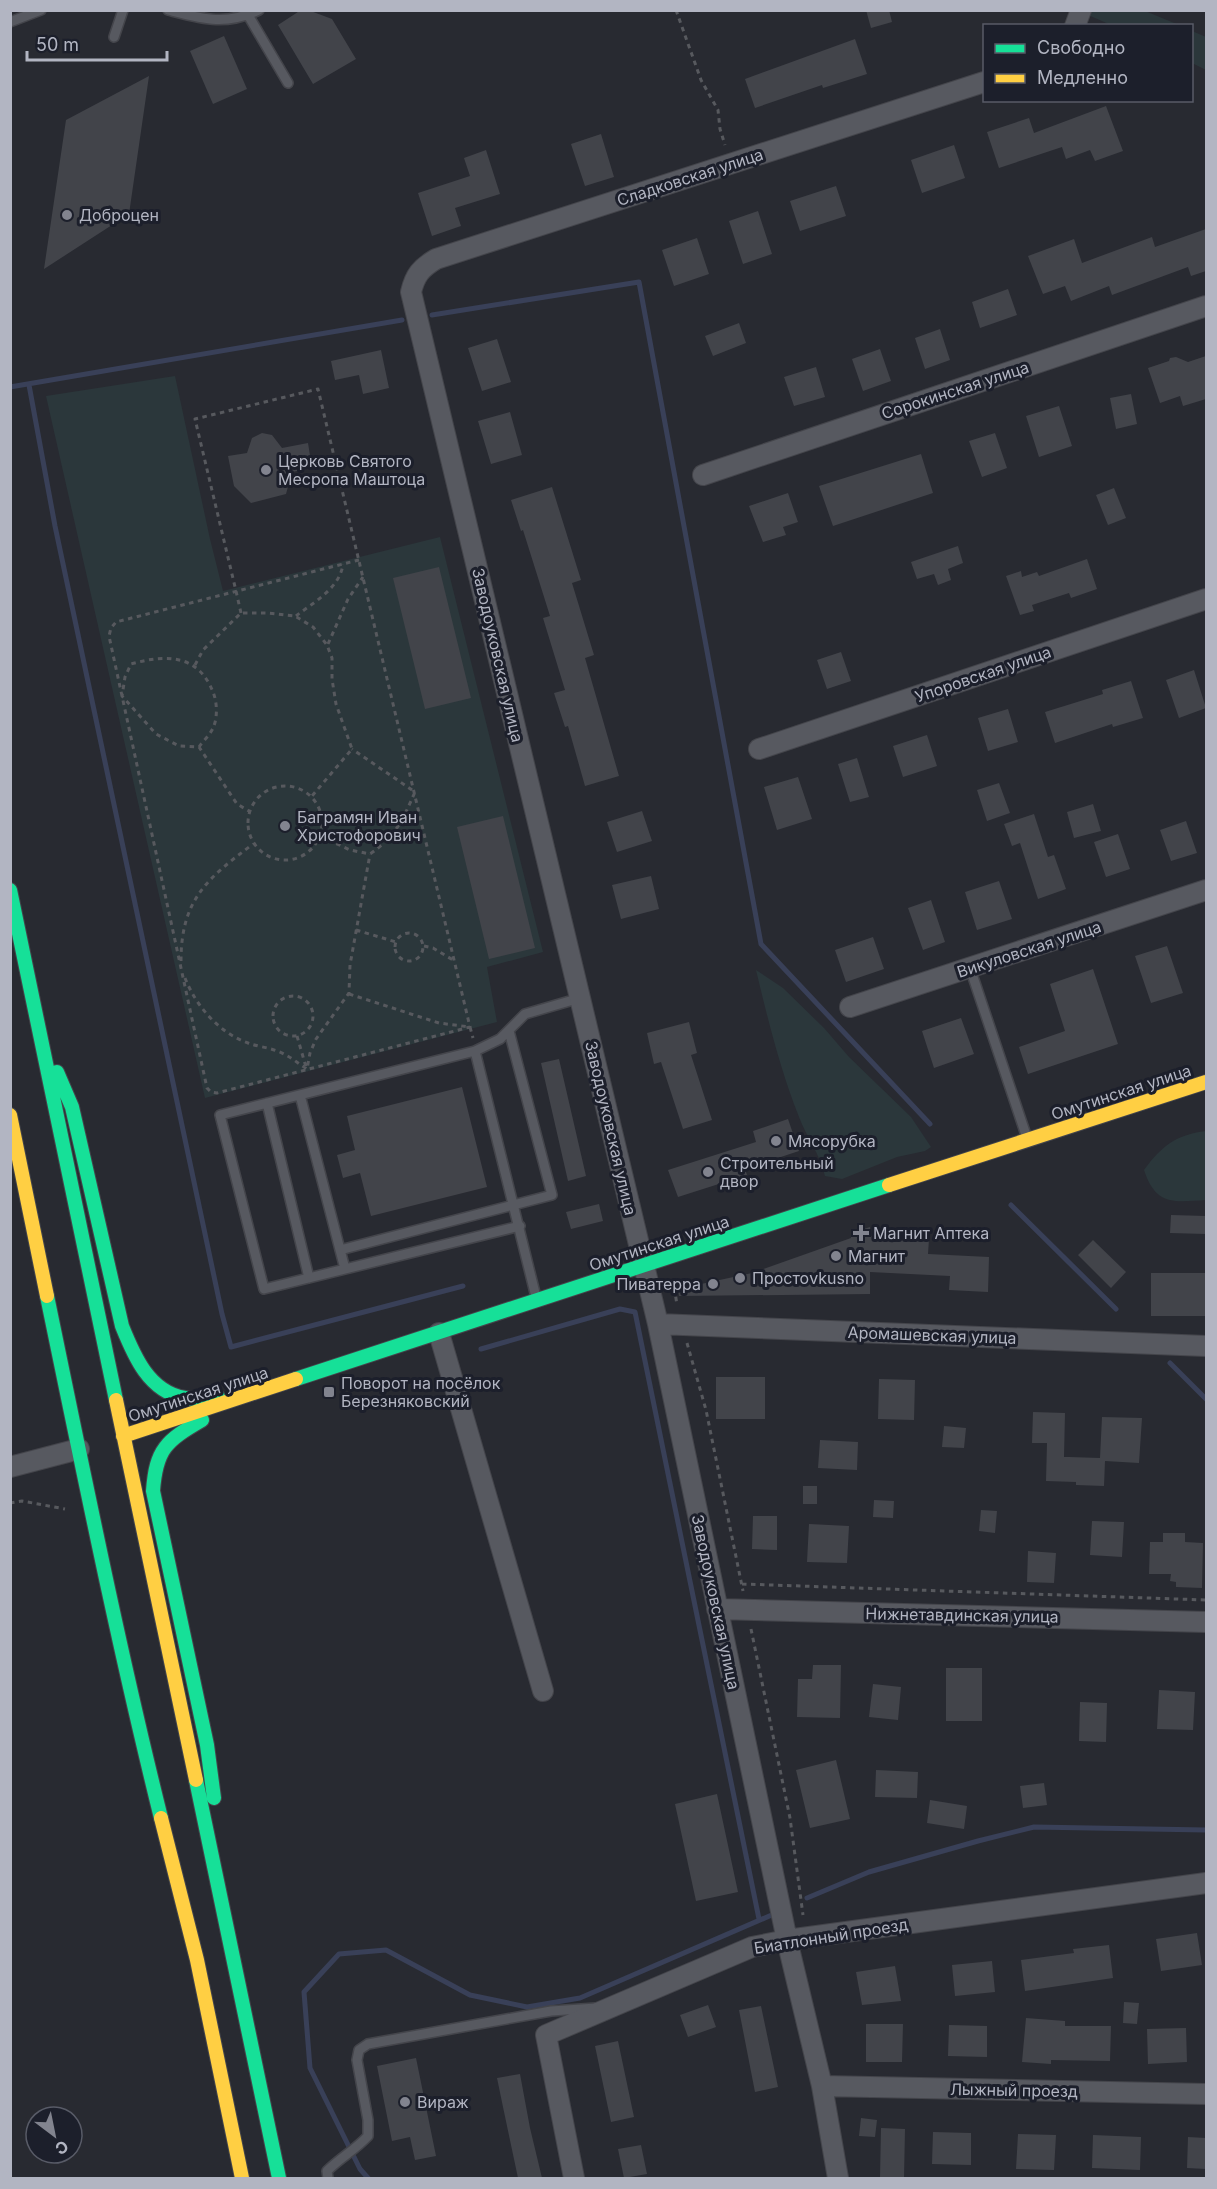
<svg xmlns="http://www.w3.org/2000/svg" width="1217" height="2189" font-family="Inter,sans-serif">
  <rect width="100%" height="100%" fill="#282a31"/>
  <!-- green -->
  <path fill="#2b373b" d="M1079 11H1145L1179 25H1111Z
    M1192 31 1206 37V70L1192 63Z
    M175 376 210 539 223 591 440 537 543 952 487 967 497 1022 205 1098 46 396Z
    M756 970 783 988 824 1028 849 1057 911 1117 931 1147 925 1151 897 1157 842 1179 825 1176C820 1154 807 1138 799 1117 780 1069 768 1020 756 970Z
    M1206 1131V1200C1173 1202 1156 1206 1144 1170 1162 1146 1175 1135 1206 1131Z"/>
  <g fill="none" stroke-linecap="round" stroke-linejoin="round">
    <!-- stream -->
    <path stroke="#394058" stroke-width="5" d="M432 315 639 282 761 944 930 1124
      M29 385 55 526 222 1314 231 1347 463 1286
      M10 387 402 320
      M1011 1205 1116 1309
      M481 1349 620 1309 635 1312 759 1919
      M1170 1363 1206 1399
      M807 1898 869 1872 978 1841 1034 1827 1206 1830
      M368 2178 360 2169 310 2068 304 1992 339 1954 386 1950 470 1995 527 2007 580 1998 774 1914"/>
  </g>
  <!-- building -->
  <path fill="#42444a" d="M301 10H308L332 19 356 59 313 84 278 25Z
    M866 10H889L892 22 871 28Z
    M224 36 247 89 213 104 190 51Z
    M855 39 867 74 823 88 822 85 755 108 745 79Z
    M149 76 129 214 44 269 66 120Z
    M1106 106 1123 151 1095 161 1090 150 1066 159 1062 147 999 168 987 132 1029 118 1034 133Z
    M601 134 614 177 585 186 571 144Z
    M954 145 965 178 922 193 911 160Z
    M486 150 500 194 455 208 461 226 432 236 418 193 470 176 464 158Z
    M836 186 846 216 800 231 790 201Z
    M758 211 772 254 743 264 729 221Z
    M1206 229V271L1191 276 1188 267 1112 295 1109 286 1071 301 1065 286 1043 294 1028 256 1074 239 1082 263 1152 237 1155 247Z
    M697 238 709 274 674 286 662 250Z
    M1008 289 1017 315 980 328 972 302Z
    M739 323 746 343 713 356 705 336Z
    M940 329 950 360 925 369 915 338Z
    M497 339 511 382 482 391 468 348Z
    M880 349 891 381 863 391 852 359Z
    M381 350 389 388 363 394 359 375 335 380 331 361Z
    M1206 356V399L1183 406 1180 396 1160 403 1148 368 1169 361 1170 358 1176 357 1188 362Z
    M816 367 825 397 794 406 784 377Z
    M1131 394 1137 424 1116 429 1110 398Z
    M1059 406 1072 446 1039 457 1026 416Z
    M510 412 522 455 491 464 478 421Z
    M262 433 272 435 282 448 308 443 312 468 292 472 286 494 251 503 234 486 228 456 247 453 252 438Z
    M995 433 1007 468 982 477 969 441Z
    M921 454 933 493 833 526 819 486Z
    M552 487 581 580 572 583 594 655 585 658 619 776 585 786 568 726 565 727 554 693 565 690 543 618 550 616 523 530 521 531 511 500Z
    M1114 488 1126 518 1108 525 1096 495Z
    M788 493 798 522 783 527 786 535 763 542 749 506Z
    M958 546 963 563 948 569 951 580 938 585 934 574 917 579 911 562Z
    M1087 559 1097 589 1071 598 1069 593 1032 605 1034 611 1020 615 1006 576 1021 571 1022 577 1037 572 1039 576Z
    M439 567 471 698 425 709 393 578Z
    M841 652 851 681 827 689 817 660Z
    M1194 670 1206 708 1179 718 1166 680Z
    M1131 681 1143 718 1113 727 1112 724 1055 743 1045 712 1103 694 1102 690Z
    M1008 709 1018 742 988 751 978 718Z
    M927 735 937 766 903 777 893 746Z
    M857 758 869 797 850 802 838 764Z
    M798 777 812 819 777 830 764 787Z
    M999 783 1010 813 987 821 977 790Z
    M1093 804 1101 831 1074 838 1067 812Z
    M642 811 652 841 617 852 607 822Z
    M1034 814 1048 857 1054 855 1066 889 1038 899 1020 843 1012 846 1004 824Z
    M503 816 535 948 489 959 457 827Z
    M1186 821 1197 853 1171 861 1160 830Z
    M1118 834 1130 869 1106 877 1094 842Z
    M651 876 659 909 621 919 612 885Z
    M999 881 1012 919 977 930 965 892Z
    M931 900 945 942 923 950 908 908Z
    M873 937 884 969 846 982 835 950Z
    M1167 946 1183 993 1151 1003 1135 956Z
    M1093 969 1118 1044 1028 1074 1019 1047 1065 1031 1050 984Z
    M961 1018 974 1054 934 1068 922 1031Z
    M689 1022 697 1053 691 1055 712 1120 683 1129 661 1062 654 1064 647 1033Z
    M559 1059 586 1176 568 1181 541 1063Z
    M462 1087 487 1187 371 1216 360 1173 343 1178 337 1155 355 1150 347 1116Z
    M788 1119 799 1151 745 1169 747 1175 678 1197 668 1170 756 1142 753 1131Z
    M599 1204 603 1221 571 1229 566 1212Z
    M1171 1215 1206 1216V1234L1170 1233Z
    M870 1227V1236L929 1239 928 1254 989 1257 988 1292 949 1290 950 1276 870 1272V1294L679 1296 678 1289 752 1273 851 1238V1233Z
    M1093 1240 1126 1272 1111 1288 1078 1255Z
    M1151 1273H1205V1316H1151Z
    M716 1377H765V1419H716Z
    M879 1379 915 1380 914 1420 878 1419Z
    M1033 1412 1065 1413 1064 1457H1069L1100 1458 1102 1417 1142 1418 1139 1463 1105 1461 1104 1486 1076 1485V1482L1046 1481 1047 1443H1032Z
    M944 1426 966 1428 964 1448 942 1447Z
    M820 1440 858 1442 857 1470 818 1468Z
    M803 1486H817V1504H803Z
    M874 1500 894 1501 893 1518 873 1517Z
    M981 1510 997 1511 995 1533 979 1531Z
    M753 1516H777V1550L752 1549Z
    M1092 1521 1124 1522 1122 1557 1090 1555Z
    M809 1524 849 1526 847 1563 807 1562Z
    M1163 1533H1185V1542L1203 1543 1202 1588 1176 1587V1582L1170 1581 1171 1574H1149L1150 1542H1163Z
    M1028 1551 1056 1553 1054 1583 1027 1582Z
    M813 1665H841L840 1718 797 1717 798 1679H812Z
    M946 1668H982V1721H946Z
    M873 1684 901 1687 898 1720 869 1717Z
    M1159 1690 1195 1692 1193 1730 1157 1729Z
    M1080 1702 1107 1703 1106 1742 1079 1741Z
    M836 1760 850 1819 810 1828 796 1770Z
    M876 1770 918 1772 917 1798 875 1797Z
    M1044 1783 1047 1805 1023 1808 1020 1786Z
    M717 1794 738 1892 696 1901 675 1804Z
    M930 1800 967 1806 964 1829 927 1823Z
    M1197 1933 1202 1965 1161 1971 1156 1939Z
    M1109 1945 1113 1978 1025 1991 1021 1960 1074 1953 1073 1949Z
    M992 1961 995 1992 955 1996 952 1965Z
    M895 1966 901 2001 862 2005 856 1972Z
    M1124 2002 1139 2003 1137 2024 1123 2023Z
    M708 2005 716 2027 688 2037 680 2015Z
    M761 2006 778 2087 755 2092 739 2010Z
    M1026 2018 1065 2021V2026H1111L1110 2061 1051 2060V2064L1022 2062Z
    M866 2024H903L902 2062H866Z
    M949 2025 987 2026V2057L948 2056Z
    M1186 2028 1187 2062 1148 2064 1147 2029Z
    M618 2041 634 2117 611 2122 595 2046Z
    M416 2058 436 2156 415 2160 410 2137 392 2141 377 2066Z
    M520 2074 530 2128 542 2178H518L503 2107 497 2078Z
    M861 2118 877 2120 875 2137 859 2136Z
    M881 2128 905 2129 904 2178H880Z
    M933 2132 971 2133V2165L932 2164Z
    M1018 2134 1056 2135 1054 2170 1016 2169Z
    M1093 2135 1141 2137 1140 2170 1092 2168Z
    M1188 2137 1206 2138V2169L1187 2168Z
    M641 2145 647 2174 624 2178 618 2149Z"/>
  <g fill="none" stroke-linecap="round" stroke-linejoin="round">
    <!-- lane casing -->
    <g stroke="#44454b" stroke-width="12">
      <path id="lane" d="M168 10C203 19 225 26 259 10
        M248 15 288 83
        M10 22 41 10
        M114 37 123 10
        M970 968 1027 1138
        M475 1051 500 1039 525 1014 580 998
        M300 1095 345 1269
        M267 1103 309 1278
        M520 1226 264 1289 220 1115 475 1051 536 1297
        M340 1250 552 1195 509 1031
        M328 2178 327 2171C340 2158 355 2150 368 2136V2120L357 2060 359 2050 368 2044 551 2011 596 2008"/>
    </g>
    <!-- street casing -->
    <g stroke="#44454b" stroke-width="22">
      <path id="street" d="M1075 26 1081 10
        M703 475 1206 306
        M759 749 1206 599
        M850 1007 1206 890
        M658 1324 1206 1346
        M439 1333 543 1691
        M10 1467 79 1449
        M717 1609 1206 1622
        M822 2086 1206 2094
        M574 2178 546 2035 752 1947 787 1940 1206 1883
        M838 2178 822 2086 787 1940 658 1324 411 292C415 275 421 268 436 259L984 82"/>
    </g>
    <!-- fast casing -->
    <g stroke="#44454b" stroke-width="16">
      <path id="fast" d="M10 890 116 1400
        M57 1072 72 1107 122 1326C134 1356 149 1392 185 1398 196 1400 207 1397 218 1397
        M47 1296C83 1470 118 1645 161 1818
        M296 1379 889 1185
        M202 1420C166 1441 156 1449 153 1491L207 1745 214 1798
        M196 1780 279 2178"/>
    </g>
    <!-- slow casing -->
    <g stroke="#44454b" stroke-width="16">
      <path id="slow" d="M10 1115 47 1296
        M889 1185 1206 1082
        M116 1400 196 1780
        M123 1436 296 1379
        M161 1818 197 1960 242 2178"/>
    </g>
    <!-- path -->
    <path stroke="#57595e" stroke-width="3" stroke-dasharray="4.5 4.5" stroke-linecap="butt" d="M676 10 701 80 718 110 720 129 725 145
      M241 613 236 591 195 419 318 389 470 1027 217 1093 211 1092 207 1088 109 636 111 628 116 622 343 564 359 560
      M296 616C314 602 340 588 343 564
      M328 644 348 599 363 577
      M195 665 203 650 241 613H267L295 616 313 627 327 645 332 658V679L336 704 352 749 312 796
      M199 747C203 741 210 735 213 728 218 718 217 701 213 692 198 654 166 654 131 664L125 677 122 696 156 734 179 746 199 747 237 804 249 811
      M248 823a37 37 0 1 1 74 0a37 37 0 1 1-74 0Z
      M320 836 350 850 370 854C396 836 402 821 415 792L352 749
      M356 930 396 942
      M395 947a14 14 0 1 1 28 0a14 14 0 1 1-28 0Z
      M424 946 433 948 453 960
      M181 961C181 899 208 878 253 844
      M185 978C196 1006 219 1033 248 1043 259 1047 273 1048 284 1054 292 1058 299 1064 307 1069L310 1053 316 1039 349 993 350 965 370 854
      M349 994 439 1023 470 1027 473 1038
      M273 1016a20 20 0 1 1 40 0a20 20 0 1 1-40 0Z
      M297 1036 306 1067
      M673 1279 677 1305
      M687 1343 706 1410 743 1591
      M10 1503 22 1501 65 1509
      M742 1584 1206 1600
      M751 1629 790 1818 803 1915"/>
    <!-- lane -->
    <use href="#lane" stroke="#575960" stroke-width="9"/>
    <!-- street -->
    <use href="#street" stroke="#575960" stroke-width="20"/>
    <!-- fast -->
    <use href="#fast" stroke="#16e098" stroke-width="14"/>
    <!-- slow -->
    <use href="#slow" stroke="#ffcf43" stroke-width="14"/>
  </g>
  <!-- markers -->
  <g fill="#82848f" stroke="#1c1f2b" stroke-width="2">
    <circle cx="67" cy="215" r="6"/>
    <circle cx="266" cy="470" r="6"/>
    <circle cx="285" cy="826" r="6"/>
    <circle cx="776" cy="1141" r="6"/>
    <circle cx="708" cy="1172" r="6"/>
    <path d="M858 1224h6v6h6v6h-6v6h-6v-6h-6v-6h6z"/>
    <circle cx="836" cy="1256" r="6"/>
    <circle cx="740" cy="1278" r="6"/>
    <circle cx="713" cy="1284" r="6"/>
    <rect x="323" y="1386" width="12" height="12" rx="3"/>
    <circle cx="405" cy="2102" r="6"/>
  </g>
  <g text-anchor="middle" stroke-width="6" stroke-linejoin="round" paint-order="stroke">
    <!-- street labels -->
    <g font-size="16" fill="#b2b5c2" stroke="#1c1f2b">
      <text transform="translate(690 177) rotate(-18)" y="6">Сладковская улица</text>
      <text transform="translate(955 390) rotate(-18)" y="6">Сорокинская улица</text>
      <text transform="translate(498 655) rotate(77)" y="6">Заводоуковская улица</text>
      <text transform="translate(983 674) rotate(-19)" y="6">Упоровская улица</text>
      <text transform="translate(1029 949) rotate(-18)" y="6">Викуловская улица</text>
      <text transform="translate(1121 1092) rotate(-18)" y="6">Омутинская улица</text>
      <text transform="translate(611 1128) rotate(77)" y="6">Заводоуковская улица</text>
      <text transform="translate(659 1243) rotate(-18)" y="6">Омутинская улица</text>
      <text transform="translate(932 1335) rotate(2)" y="6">Аромашевская улица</text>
      <text transform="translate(198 1394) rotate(-18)" y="6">Омутинская улица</text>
      <text transform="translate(716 1602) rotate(78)" y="6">Заводоуковская улица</text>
      <text transform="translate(962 1615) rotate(1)" y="6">Нижнетавдинская улица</text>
      <text transform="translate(831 1936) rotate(-9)" y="6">Биатлонный проезд</text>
      <text transform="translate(1014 2090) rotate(1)" y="6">Лыжный проезд</text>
    </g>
    <!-- poi labels -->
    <g font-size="16" fill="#b2b5c2" stroke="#1c1f2b" text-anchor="start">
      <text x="79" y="221">Доброцен</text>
      <text x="278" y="467">Церковь Святого<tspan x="278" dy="18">Месропа Маштоца</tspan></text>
      <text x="297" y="823">Баграмян Иван<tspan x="297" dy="18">Христофорович</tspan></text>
      <text x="788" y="1147">Мясорубка</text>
      <text x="720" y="1169">Строительный<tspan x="720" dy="18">двор</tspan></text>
      <text x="873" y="1239">Магнит Аптека</text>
      <text x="848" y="1262">Магнит</text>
      <text x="752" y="1284">Простоvkusno</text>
      <text x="701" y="1290" text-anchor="end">Пиватерра</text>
      <text x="341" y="1389">Поворот на посёлок<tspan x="341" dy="18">Березняковский</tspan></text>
      <text x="417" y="2108">Вираж</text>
    </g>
  </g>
  <!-- border -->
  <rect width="1217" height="2189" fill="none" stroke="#b2b5c2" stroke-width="24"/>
  <!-- legend -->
  <rect x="983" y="24" width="210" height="78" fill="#1c1f2b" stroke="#585b67" stroke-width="1.5"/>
  <rect x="995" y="44" width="30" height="9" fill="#16e098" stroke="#585b67" stroke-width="1.5"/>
  <text x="1037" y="54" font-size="18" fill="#b2b5c2">Свободно</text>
  <rect x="995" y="74" width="30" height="9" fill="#ffcf43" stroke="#585b67" stroke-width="1.5"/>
  <text x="1037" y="84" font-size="18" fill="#b2b5c2">Медленно</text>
  <!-- north arrow -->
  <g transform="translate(54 2135) rotate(148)"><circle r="28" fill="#1c1f2b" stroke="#585b67" stroke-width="1.5"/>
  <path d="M0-4.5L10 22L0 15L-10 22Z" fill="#82848f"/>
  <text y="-9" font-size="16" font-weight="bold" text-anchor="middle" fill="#b2b5c2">С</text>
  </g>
  <!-- scale -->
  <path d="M27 51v9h140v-9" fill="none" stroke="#b2b5c2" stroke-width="3"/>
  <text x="36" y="51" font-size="18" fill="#b2b5c2" stroke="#1c1f2b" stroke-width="4.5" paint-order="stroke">50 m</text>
</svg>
